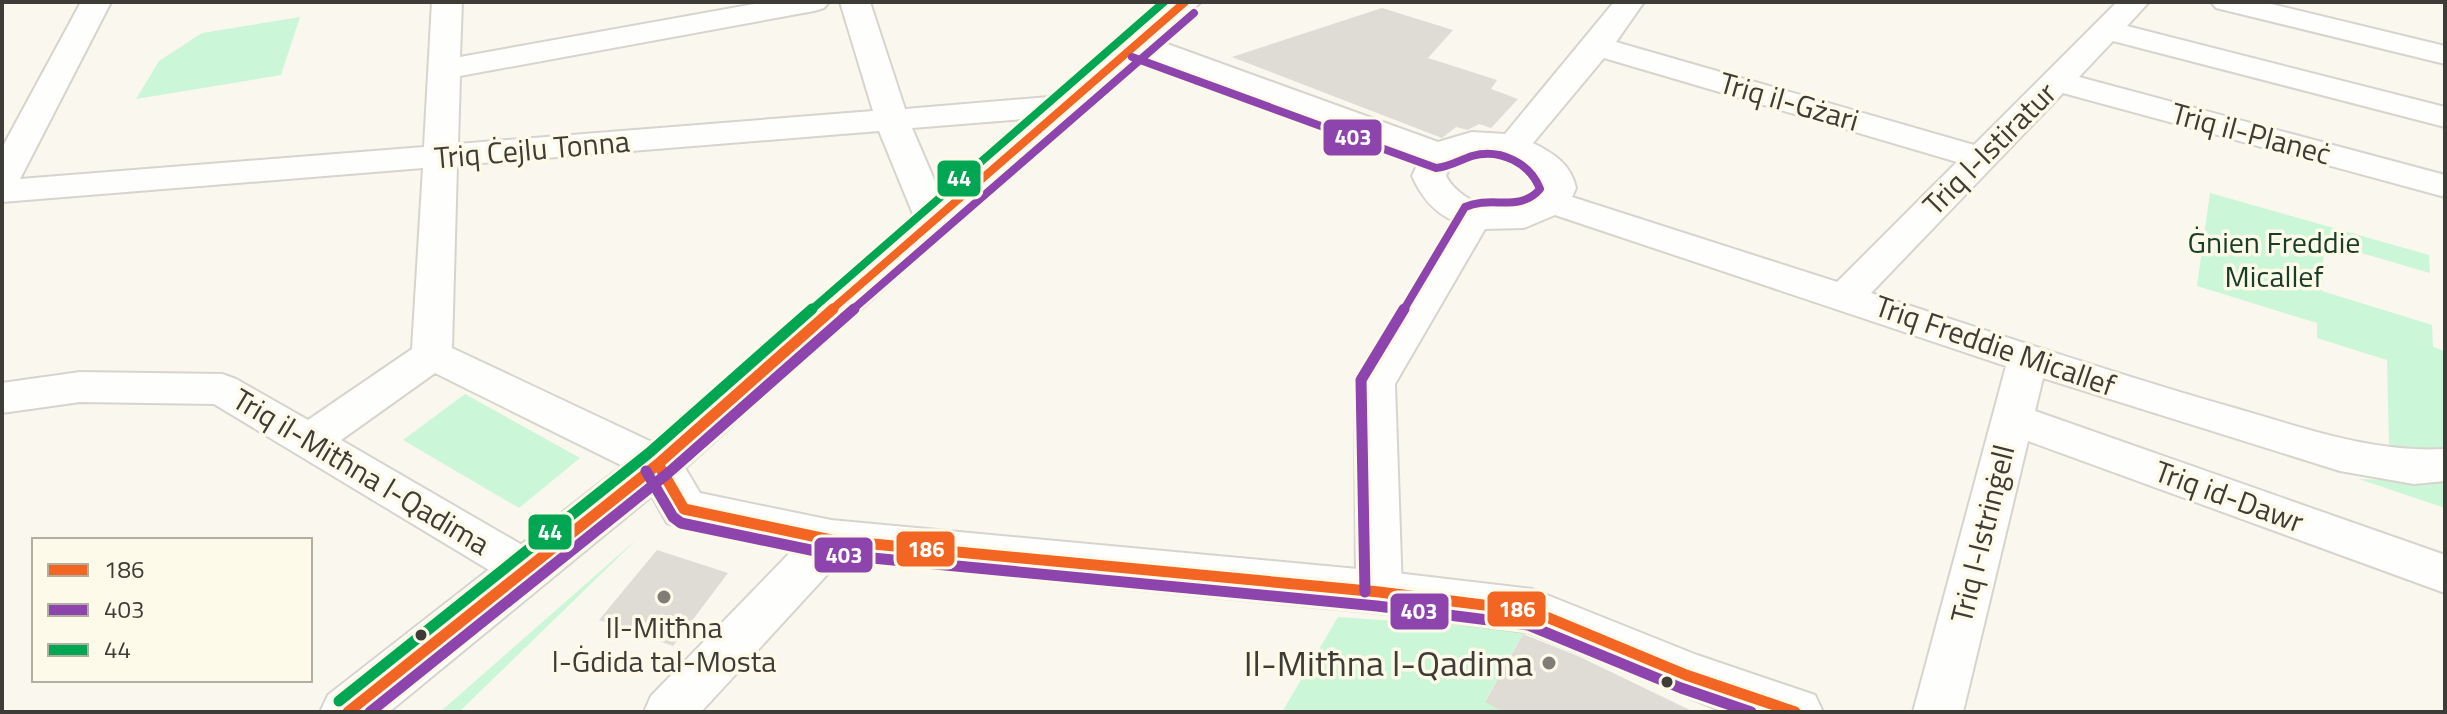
<svg xmlns="http://www.w3.org/2000/svg" width="2447" height="714" font-family="'Titillium Web',sans-serif">
  <rect width="100%" height="100%" fill="#faf7ee"/>
  <!-- green -->
  <path fill="#cbf6d7" d="M300 17 281 75 136 99 159 61 202 33Z
    M2210 193 2429 255 2430 273 2324 242 2322 291 2432 325 2433 347 2445 351V454L2389 446 2387 360 2317 338V323L2197 286Z
    M465 394 580 458 519 508 403 440Z
    M2359 479 2445 482V508Z
    M637 539 459 712H440Z
    M1338 617 1525 630 1485 701 1503 712H1282Z"/>
  <!-- building -->
  <path fill="#dedcd5" d="M1382 8 1453 30 1428 58 1497 80 1491 89 1518 99 1491 128 1479 124 1468 130 1456 127 1442 138 1232 57Z
    M657 550 728 573 673 646 599 620Z
    M1523 634 1578 656 1694 712H1503L1485 702Z"/>
  <g fill="none" stroke-linecap="round" stroke-linejoin="round">
    <!-- minor casing -->
    <g stroke="#d6d4cd" stroke-width="4">
      <path id="minor" d="M81 2H111L20 179 424 147 432 2H462L460 57 765 2H829L824 8 814 11 460 76 458 144 873 111 840 2H870L905 109 1061 96 1073 99 1077 106 1073 113 1061 116 912 128 951 219 946 227 933 230 920 227 915 219 879 131 457 165 452 348 673 452 680 464 673 476 658 480 643 476 435 373 341 440 541 556 548 569 541 582 525 588 509 582 214 404 80 402 2 413V383L80 372 222 374 236 379 308 420 412 349 423 168 2 202V148Z
        M1614 2H1644L1616 42 1974 145 2117 2H2149L2127 26 2445 107V127L2113 41 2079 77 2445 175V197L2063 93 1871 293C1991 332 2109 372 2231 407 2301 427 2371 453 2445 449V481L2414 484 2340 471 2043 378 2035 411 2445 555V593L2028 441 1963 712H1913L2006 366 1555 215 1524 228 1485 229 1395 384 1402 592 1396 606 1379 611 1362 606 1356 592 1355 384 1454 221C1433 212 1421 196 1412 176L1420 159 1126 51 1122 44 1126 37H1148L1438 142 1472 132 1505 134ZM1604 58 1957 162 1837 282 1572 197 1576 188C1571 164 1553 153 1533 143ZM1494 152 1536 174 1541 188C1521 225 1462 207 1446 176 1454 154 1473 151 1494 152Z
        M2211 2H2263L2445 46V64L2216 8Z
        M831 522 847 527 854 540 847 553 701 712H644L651 696 815 527Z"/>
    </g>
    <!-- tertiary casing -->
    <g stroke="#d6d4cd" stroke-width="4">
      <path id="tertiary" d="M658 446 675 451 700 493 831 520 1379 571 1532 589 1697 655 1815 695 1823 712H1724L1527 632 1379 613 831 560 684 528 667 523 634 464 641 451Z"/>
    </g>
    <!-- primary casing -->
    <g stroke="#d6d4cd" stroke-width="4">
      <path id="primary" d="M1165 2H1201L675 477 389 712H320L328 695 641 451Z"/>
    </g>
    <!-- minor -->
    <use href="#minor" fill="#fefefc" fill-rule="evenodd"/>
    <!-- tertiary -->
    <use href="#tertiary" fill="#fefefc" fill-rule="evenodd"/>
    <!-- primary -->
    <use href="#primary" fill="#fefefc" fill-rule="evenodd"/>
    <!-- bus-1-far1 casing -->
    <g stroke="#fefaea" stroke-width="13">
      <path id="bus-1-far1" d="M830 311 1185 2"/>
    </g>
    <!-- bus-1 casing -->
    <g stroke="#fefaea" stroke-width="17">
      <path id="bus-1" d="M658 464 684 509 831 540 1379 592 1532 611 1686 675 1795 712
        M348 712 658 464 833 309"/>
    </g>
    <!-- bus-2-far1 casing -->
    <g stroke="#fefaea" stroke-width="13">
      <path id="bus-2-far1" d="M1132 57 1436 168C1449 167 1460 160 1472 156 1500 148 1530 163 1540 189 1520 213 1491 195 1465 207L1403 311
        M851 311 1194 13"/>
    </g>
    <!-- bus-2 casing -->
    <g stroke="#fefaea" stroke-width="17">
      <path id="bus-2" d="M646 471 673 517 681 523 830 554 1377 606 1528 625 1681 688 1751 712
        M1365 592 1361 380 1404 309
        M370 712 667 474 854 309"/>
    </g>
    <!-- bus-3-far1 casing -->
    <g stroke="#fefaea" stroke-width="13">
      <path id="bus-3-far1" d="M810 311 1164 2"/>
    </g>
    <!-- bus-3 casing -->
    <g stroke="#fefaea" stroke-width="17">
      <path id="bus-3" d="M339 701 649 453 812 309"/>
    </g>
    <!-- bus-1-far1 -->
    <use href="#bus-1-far1" stroke="#f26522" stroke-width="8"/>
    <!-- bus-1 -->
    <use href="#bus-1" stroke="#f26522" stroke-width="11"/>
    <!-- bus-2-far1 -->
    <use href="#bus-2-far1" stroke="#8e44ad" stroke-width="8"/>
    <!-- bus-2 -->
    <use href="#bus-2" stroke="#8e44ad" stroke-width="11"/>
    <!-- bus-3-far1 -->
    <use href="#bus-3-far1" stroke="#00a651" stroke-width="8"/>
    <!-- bus-3 -->
    <use href="#bus-3" stroke="#00a651" stroke-width="11"/>
  </g>
  <!-- markers -->
  <g fill="#7f7d76" stroke="#fefaea" stroke-width="3">
    <circle cx="664" cy="597" r="8"/>
    <circle cx="1549" cy="663" r="8"/>
  </g>
  <g fill="#3d3c36" stroke="#fefaea" stroke-width="3">
    <circle cx="421" cy="635" r="7"/>
    <circle cx="1667" cy="682" r="7"/>
  </g>
  <g text-anchor="middle" stroke-width="7" stroke-linejoin="round" paint-order="stroke">
    <!-- street labels -->
    <g font-size="30" fill="#3d3c36" stroke="#fefaea">
      <text transform="translate(1789 102) rotate(16)" y="10">Triq il-Gżari</text>
      <text transform="translate(2251 134) rotate(15)" y="10">Triq il-Planeċ</text>
      <text transform="translate(1990 149) rotate(-45)" y="10">Triq l-Istiratur</text>
      <text transform="translate(532 150) rotate(-5)" y="10">Triq Ċejlu Tonna</text>
      <text transform="translate(1995 346) rotate(19)" y="10">Triq Freddie Micallef</text>
      <text transform="translate(361 472) rotate(31)" y="10">Triq il-Mitħna l-Qadima</text>
      <text transform="translate(2229 497) rotate(20)" y="10">Triq id-Dawr</text>
      <text transform="translate(1983 534) rotate(-76)" y="10">Triq l-Istrinġell</text>
    </g>
    <!-- park labels -->
    <g font-size="30" fill="#183d28" stroke="#fefaea">
      <text x="2274" y="253">Ġnien Freddie<tspan x="2274" dy="34">Micallef</tspan></text>
    </g>
    <!-- poi labels -->
    <g font-size="30" fill="#3d3c36" stroke="#fefaea">
      <text x="664" y="638">Il-Mitħna<tspan x="664" dy="34">l-Ġdida tal-Mosta</tspan></text>
    </g>
    <!-- near-poi labels -->
    <g font-size="36" fill="#3d3c36" stroke="#fefaea" text-anchor="end">
      <text x="1533" y="676">Il-Mitħna l-Qadima</text>
    </g>
  </g>
  <g stroke="#fefaea" stroke-width="3">
    <rect x="1322" y="118" width="61" height="39" rx="8" fill="#8e44ad"/>
    <rect x="936" y="159" width="46" height="39" rx="8" fill="#00a651"/>
    <rect x="527" y="513" width="46" height="38" rx="8" fill="#00a651"/>
    <rect x="895" y="530" width="61" height="38" rx="8" fill="#f26522"/>
    <rect x="813" y="536" width="61" height="38" rx="8" fill="#8e44ad"/>
    <rect x="1486" y="590" width="61" height="38" rx="8" fill="#f26522"/>
    <rect x="1389" y="592" width="61" height="39" rx="8" fill="#8e44ad"/>
  </g>
  <g font-size="22" text-anchor="middle" font-weight="bold" fill="#fff">
    <text x="1353" y="145">403</text>
    <text x="959" y="186">44</text>
    <text x="550" y="540">44</text>
    <text x="926" y="557">186</text>
    <text x="844" y="563">403</text>
    <text x="1517" y="617">186</text>
    <text x="1419" y="619">403</text>
  </g>
  <!-- border -->
  <rect width="2447" height="714" fill="none" stroke="#3d3c36" stroke-width="8"/>
  <!-- legend -->
  <rect x="32" y="538" width="280" height="144" fill="#fefaea" stroke="#b1aea2" stroke-width="2"/>
  <rect x="48" y="564" width="40" height="12" fill="#f26522" stroke="#b1aea2" stroke-width="2"/>
  <text x="104" y="578" font-size="24" fill="#3d3c36">186</text>
  <rect x="48" y="604" width="40" height="12" fill="#8e44ad" stroke="#b1aea2" stroke-width="2"/>
  <text x="104" y="618" font-size="24" fill="#3d3c36">403</text>
  <rect x="48" y="644" width="40" height="12" fill="#00a651" stroke="#b1aea2" stroke-width="2"/>
  <text x="104" y="658" font-size="24" fill="#3d3c36">44</text>
</svg>
